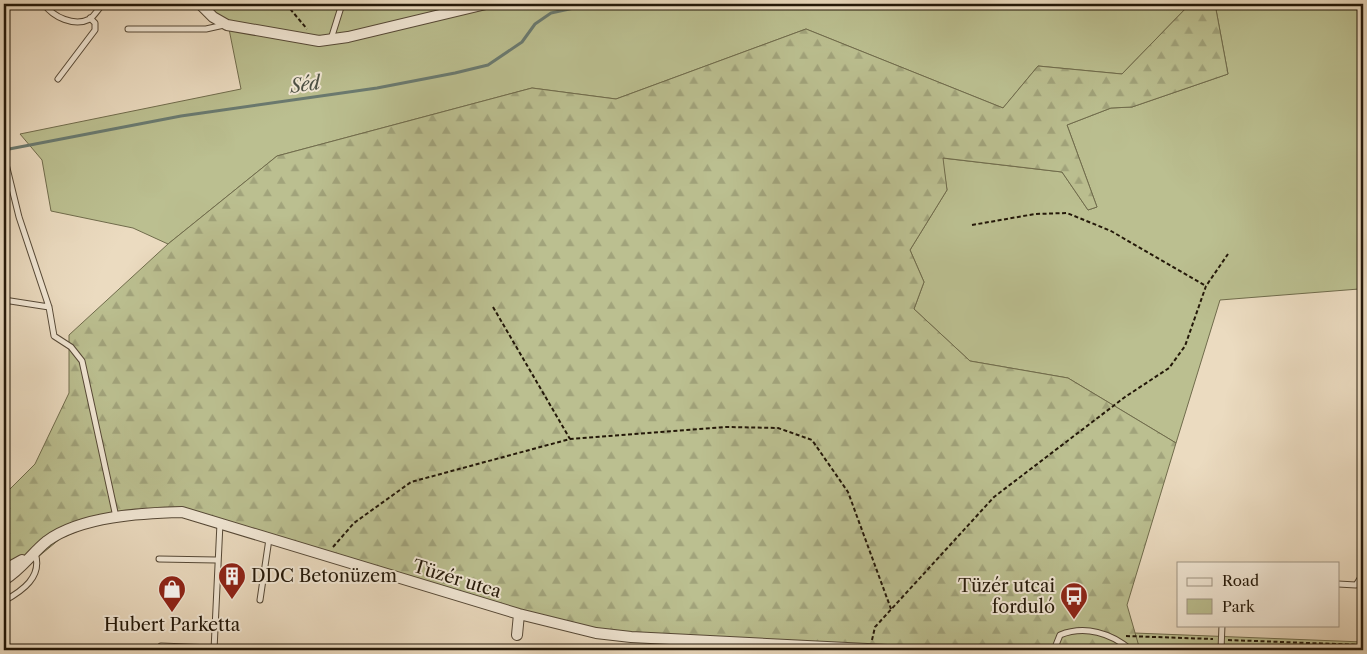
<svg xmlns="http://www.w3.org/2000/svg" width="1367" height="654" font-family="'Libre Caslon Text',serif">
  <defs>
    <pattern id="forest-firs" width="22" height="20" patternUnits="userSpaceOnUse" patternTransform="scale(1.25)"><rect width="22" height="20" fill="#bbbf90"/><path d="M5 1l3.5 6h-7zM16 11l3.5 6h-7z" fill="#a1a37b"/></pattern>
  </defs>
  <rect width="100%" height="100%" fill="#ebdbc0"/>
  <filter id="stains"><feTurbulence type="fractalNoise" baseFrequency=".004" numOctaves="4"/><feColorMatrix values="0 0 0 0 .2 0 0 0 0 .09 0 0 0 0 .02 0 0 0 .5 -.17"/></filter>
  <radialGradient id="worn" r=".72"><stop offset=".6" stop-color="#630" stop-opacity="0"/><stop offset="1" stop-color="#630" stop-opacity=".3"/></radialGradient>
  <!-- green -->
  <path fill="#bbbf90" stroke="#706c4c" d="M201 4H1190L1122 74 1038 66 1003 108 806 29 616 99 532 88 277 156 168 244 133 228 51 211 42 160 20 134 241 89 228 24Z
    M1215 4H1363V303L1359 289 1220 300 1176 443 1068 378 970 361 914 309 924 282 910 250 947 190 942 158 1062 172 1088 210 1097 207 1067 125 1111 108 1132 107 1228 74Z
    M1134 633 1363 642V650H1140Z"/>
  <!-- forest -->
  <path fill="url(#forest-firs)" stroke="#706c4c" d="M1190 4H1215L1228 74 1132 107 1111 108 1067 125 1097 207 1088 210 1062 172 943 158 947 190 910 250 924 282 914 309 970 361 1068 378 1176 443 1127 605 1140 650H783L782 648 595 635 199 517 153 514 88 527 61 538 4 585V495L35 464 69 393V335L168 244 277 156 532 88 616 99 806 29 1003 108 1038 66 1122 74Z"/>
  <g fill="none" stroke-linecap="round" stroke-linejoin="round">
    <!-- stream -->
    <path stroke="#6a7a70" stroke-width="3" d="M4 150 181 116 377 88 455 73 488 65 522 42 535 24 551 13 592 4"/>
    <!-- lane casing -->
    <g stroke="#564937" stroke-width="7">
      <path id="lane" d="M44 4C53 17 74 27 90 19 94 16 99 8 103 4
        M128 29H206L224 25
        M331 39 342 4
        M58 79 95 30V23L90 18
        M6 164 19 217 49 307 54 336 71 347 82 361 116 517
        M4 300 49 307
        M1361 340 1363 346
        M159 559 216 560
        M1338 584 1356 585 1361 577
        M260 600 269 539
        M4 601C22 591 43 577 35 553
        M161 646 213 648
        M214 650 220 523
        M1054 650 1060 635C1085 625 1111 633 1131 650
        M1221 650 1222 625"/>
    </g>
    <!-- street casing -->
    <g stroke="#564937" stroke-width="12">
      <path id="street" d="M200 4 213 17 227 25 319 41 348 37 486 4
        M4 570 22 560
        M4 580C21 570 32 553 47 541 81 516 142 513 182 512L519 614 596 633 631 637 887 650
        M517 635 519 614"/>
    </g>
    <!-- path -->
    <path stroke="#241809" stroke-width="2" stroke-dasharray="4 2.5" stroke-linecap="butt" d="M286 4 307 29
      M972 225 1035 214 1067 213 1111 231 1206 286
      M493 307 570 439
      M333 547 354 523 411 482 570 439 726 427 778 428 812 440 848 492 891 609
      M1126 636 1213 639
      M872 640 875 627 994 497 1125 397 1169 368 1185 346 1206 286 1228 254
      M1228 640 1363 645
      M517 650V645"/>
    <!-- lane -->
    <use href="#lane" stroke="#f2e8d6" stroke-width="5"/>
    <!-- street -->
    <use href="#street" stroke="#f2e8d6" stroke-width="10"/>
  </g>
  <!-- icons -->
  <defs>
    <g id="building-pin" transform="scale(1.4375)"><path d="M0 17L-7.5 6A9.5 9.5 0 1 1 7.5 6Z" fill="#8f2418" stroke="#f2e8d6"/><path d="M-4-6H4V6H1V3H-1V6H-4ZM-2.5-4.3h1.7v1.8h-1.7ZM.8-4.3h1.7v1.8H.8ZM-2.5-1h1.7V.8h-1.7ZM.8-1h1.7V.8H.8Z" fill="#fff"/></g>
    <g id="shop-pin" transform="scale(1.4375)"><path d="M0 17L-7.5 6A9.5 9.5 0 1 1 7.5 6Z" fill="#8f2418" stroke="#f2e8d6"/><path d="M-5-2.5h2.3a2.7 3.5 0 0 1 5.4 0H5L5.5 6h-11ZM-1.5-2.5h3a1.5 2.3 0 0 0-3 0Z" fill="#fff"/></g>
    <g id="bus-pin" transform="scale(1.4375)"><path d="M0 17L-7.5 6A9.5 9.5 0 1 1 7.5 6Z" fill="#8f2418" stroke="#f2e8d6"/><path d="M-5-6H5V4H4V6H2V4H-2V6H-4V4H-5ZM-3.5-4V0h7V-4ZM-3.5 1.2v1.5H-2V1.2ZM2 1.2v1.5H3.5V1.2Z" fill="#fff"/></g>
  </defs>
  <g fill-rule="evenodd">
    <use href="#building-pin" x="232" y="576"/>
    <use href="#shop-pin" x="172" y="589"/>
    <use href="#bus-pin" x="1074" y="596"/>
  </g>
  <g text-anchor="middle" stroke-width="4" stroke-linejoin="round" paint-order="stroke">
    <!-- poi labels -->
    <g font-size="18" fill="#241809" stroke="#f2e8d6" text-anchor="start">
      <text x="251" y="582">DDC Betonüzem</text>
      <text x="1055" y="592" text-anchor="end">Tüzér utcai<tspan x="1055" dy="21">forduló</tspan></text>
      <text x="172" y="631" text-anchor="middle">Hubert Parketta</text>
    </g>
    <!-- street labels -->
    <g font-size="18" fill="#241809" stroke="#f2e8d6">
      <text transform="translate(457 579) rotate(17)" y="6">Tüzér utca</text>
    </g>
    <!-- water labels -->
    <g font-size="19" font-style="italic" fill="#4d5145" stroke="#f2e8d6">
      <text transform="translate(305 84) rotate(-8)" y="7">Séd</text>
    </g>
  </g>
  <!-- margin -->
  <rect width="1367" height="654" fill="none" stroke="#ebdbc0" stroke-width="20"/>
  <rect x="5" y="5" width="1357" height="644" fill="none" stroke="#241809" stroke-width="2.5"/>
  <rect x="10" y="10" width="1347" height="634" fill="none" stroke="#241809"/>
  <!-- legend -->
  <rect x="1177" y="562" width="162" height="65" fill="#f2e8d6" stroke="#a09584"/>
  <rect x="1187" y="578" width="25" height="8" fill="#f2e8d6" stroke="#a09584"/>
  <text x="1222" y="586" font-size="15" fill="#241809">Road</text>
  <rect x="1187" y="599" width="25" height="15" fill="#bbbf90" stroke="#a09584"/>
  <text x="1222" y="612" font-size="15" fill="#241809">Park</text>
  <rect width="100%" height="100%" filter="url(#stains)"/>
  <rect width="100%" height="100%" fill="url(#worn)"/>
</svg>
